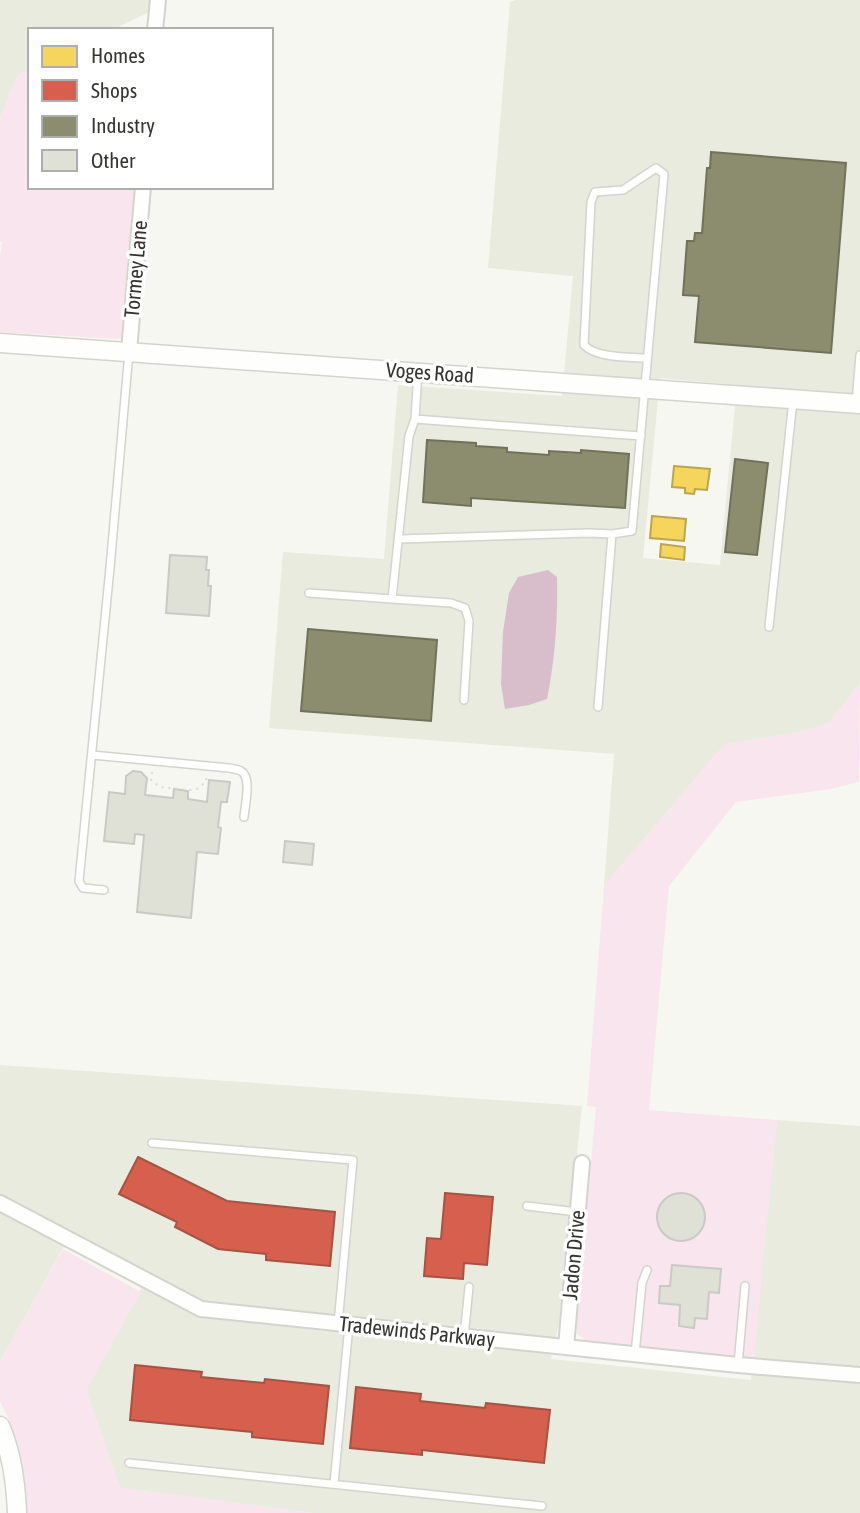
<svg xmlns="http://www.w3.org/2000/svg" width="860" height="1513" font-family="'Asap Condensed',sans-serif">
  <rect width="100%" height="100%" fill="#f6f7f0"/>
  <!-- built -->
  <path fill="#e8ebde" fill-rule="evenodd" d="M0 0H152L151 11 112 30H30V69L18 75 0 118Z
    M516 0H860V683L829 723 805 731 724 745 604 886 614 754 269 728 283 552 384 559 398 385 562 396 573 276 488 268 510 2ZM660 378 737 385 720 565 643 558Z
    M0 1065 582 1106 559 1323 551 1359 751 1380 777 1120 860 1126V1513H313L120 1488 86 1390 149 1274 72 1232 0 1362Z"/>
  <!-- green -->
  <path fill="#f9e5ed" d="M30 69V187H137L125 333 122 337 116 339 0 332V256L2 242 0 241V118L18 75Z
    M860 683 859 782 830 789 736 802 669 886 649 1110 777 1120 754 1359 588 1342 577 1334 576 1327 596 1107 587 1106 604 886 724 745 805 731 829 723Z
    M63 1249 141 1292 86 1390 120 1488 313 1513H27L26 1492 20 1457 8 1418 0 1401V1362Z"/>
  <!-- water -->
  <path fill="#d7beca" d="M548 570 557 577C558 618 555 659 547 699L529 705 505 709 501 684 503 632 509 593 518 577Z"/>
  <!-- homes -->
  <path fill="#f6d55c" stroke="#bca54f" stroke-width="2" d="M674 466 710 469 707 490 695 489 694 494 685 493V488L672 487Z
    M652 516 686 519 684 541 650 538Z
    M661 544 685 547 684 560 660 557Z"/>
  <!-- shops -->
  <path fill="#d6604d" stroke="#a55344" stroke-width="2" d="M138 1157 227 1201 335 1212 330 1266 266 1260V1254L218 1249 175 1227 177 1222 119 1194Z
    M445 1193 493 1197 487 1265 464 1263 463 1279 424 1276 427 1238 441 1239Z
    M135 1365 202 1372 201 1377 264 1383 265 1379 329 1386 323 1444 252 1437V1432L130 1420Z
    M356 1387 421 1394 420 1401 485 1408 486 1403 550 1410 544 1463 422 1450V1455L350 1448Z"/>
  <!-- industry -->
  <path fill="#8c8c6e" stroke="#72725b" stroke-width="2" d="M711 152 846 163 831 353 695 342 699 296 683 295 687 241H694L695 233H702L707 168H710Z
    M427 440 476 443V446L507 448V452L549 455V451L581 453V450L629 454 625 508 471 498V506L423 502Z
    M735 459 768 463 757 555 725 552Z
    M308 629 437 640 431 721 301 711Z"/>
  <!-- building -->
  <path fill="#dfe0d6" stroke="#c9cac5" stroke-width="2" d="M170 555 207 557 206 570H209L208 586H211L209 616 166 613Z
    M133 771 141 772 147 778 145 795 173 798 174 789 188 791V799L207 802 209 780 230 782 227 802H221L218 827 221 828 218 854 197 852 191 918 137 912 144 835 135 834 134 844 104 841 109 792 125 794 126 776Z
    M285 841 314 844 312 865 283 862Z
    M657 1217a24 24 0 1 1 48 0a24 24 0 1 1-48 0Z
    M672 1265 721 1269 719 1293 709 1292 707 1319 695 1318 694 1328 679 1326 680 1305 659 1303 660 1286H670Z"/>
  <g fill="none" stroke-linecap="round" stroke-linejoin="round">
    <!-- service casing -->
    <g stroke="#d3d4ce" stroke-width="10">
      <path id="service" d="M418 372 415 419 409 436 392 599 451 603 465 608 469 621 464 700
        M856 403 860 355
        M415 419 641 436
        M400 539 588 533 612 534 632 531 664 174 656 168 623 190 595 192 591 202 584 345C596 358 628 357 646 358
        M309 593 392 599
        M769 627 793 400
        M598 707 612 534
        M92 755 229 768C233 769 237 769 241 771 252 777 245 805 244 817
        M104 890 83 888 79 881 110 568 129 352
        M152 1143 353 1160 338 1324
        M527 1206 577 1212
        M464 1337 469 1287
        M635 1354 642 1283 647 1270
        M738 1365 745 1286
        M129 1463 542 1506
        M334 1484 349 1325"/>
    </g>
    <!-- minor casing -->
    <g stroke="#d3d4ce" stroke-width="18">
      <path id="minor" d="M155 30 158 0
        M129 351 143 187
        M0 1203 201 1309 738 1365 860 1375
        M566 1347 582 1163"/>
    </g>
    <!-- tertiary casing -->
    <g stroke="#d3d4ce" stroke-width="21">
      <path id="tertiary" d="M0 343 860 404
        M0 1426C12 1453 16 1484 17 1513"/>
    </g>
    <!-- path -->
    <path stroke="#dadbd8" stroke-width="2" stroke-dasharray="2 5" stroke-linecap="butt" d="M152 772 151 780 160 787 190 790 197 789 206 782 207 774"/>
    <!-- service -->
    <use href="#service" stroke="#fefefd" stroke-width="7"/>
    <!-- minor -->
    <use href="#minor" stroke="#fefefd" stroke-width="14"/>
    <!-- tertiary -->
    <use href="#tertiary" stroke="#fefefd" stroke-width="18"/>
  </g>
  <g text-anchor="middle" stroke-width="7" stroke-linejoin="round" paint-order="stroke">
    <!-- street labels -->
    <g font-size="21" fill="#343530" stroke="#fff">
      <text transform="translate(136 269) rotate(-85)" y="7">Tormey Lane</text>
      <text transform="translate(430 373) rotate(4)" y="7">Voges Road</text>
      <text transform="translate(574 1255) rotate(-85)" y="7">Jadon Drive</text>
      <text transform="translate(417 1332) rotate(6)" y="7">Tradewinds Parkway</text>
    </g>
  </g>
  <!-- legend -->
  <rect x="28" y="28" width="245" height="161" fill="#ffffff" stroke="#aeaeac" stroke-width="2"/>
  <rect x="42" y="46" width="35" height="21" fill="#f6d55c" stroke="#aeaeac" stroke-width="2"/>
  <text x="91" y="63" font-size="21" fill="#343530">Homes</text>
  <rect x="42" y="80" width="35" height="21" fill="#d6604d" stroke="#aeaeac" stroke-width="2"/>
  <text x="91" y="98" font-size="21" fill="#343530">Shops</text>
  <rect x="42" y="116" width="35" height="21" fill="#8c8c6e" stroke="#aeaeac" stroke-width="2"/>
  <text x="91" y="133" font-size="21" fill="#343530">Industry</text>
  <rect x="42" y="150" width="35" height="21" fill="#dfe0d6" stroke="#aeaeac" stroke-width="2"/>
  <text x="91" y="168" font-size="21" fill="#343530">Other</text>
</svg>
